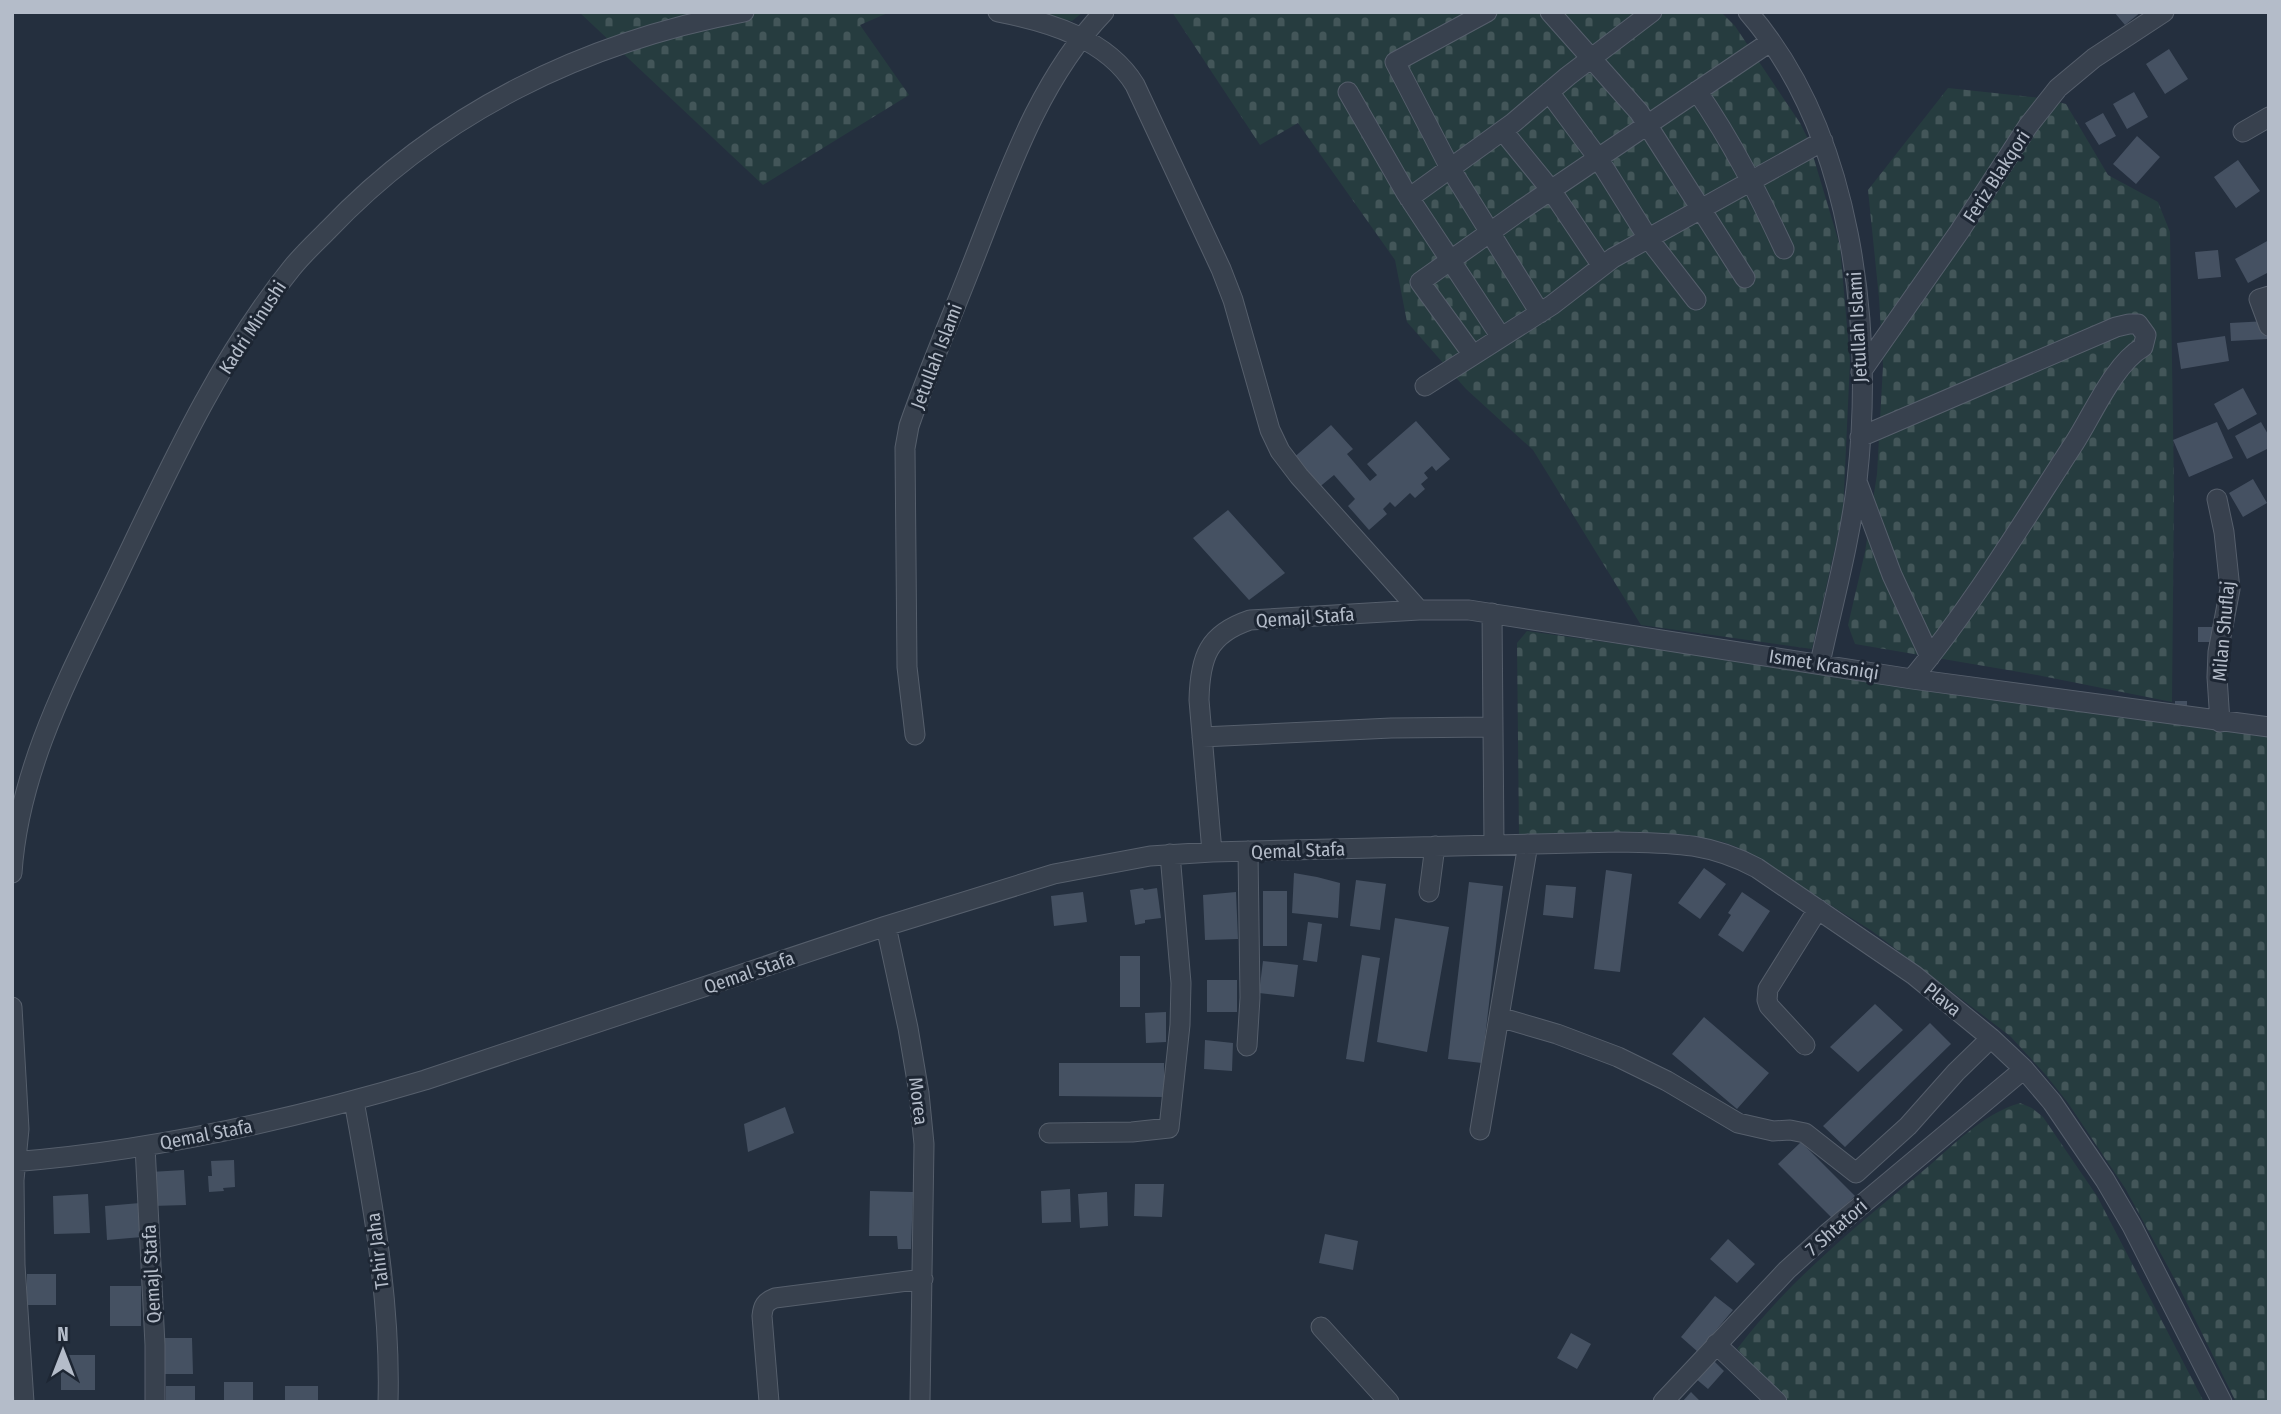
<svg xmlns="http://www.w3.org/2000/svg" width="2281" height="1414" font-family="'Fira Sans Condensed',sans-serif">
  <defs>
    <pattern id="cemetery-stones" width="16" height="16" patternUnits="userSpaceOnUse" patternTransform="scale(1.75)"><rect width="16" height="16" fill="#263c3f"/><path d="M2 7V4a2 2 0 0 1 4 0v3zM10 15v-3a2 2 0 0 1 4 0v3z" fill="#435659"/></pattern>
  </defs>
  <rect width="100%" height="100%" fill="#242f3e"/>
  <!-- cemetery -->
  <path fill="url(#cemetery-stones)" d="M579 12H890L860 25 909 95 763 185Z
    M1028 12H1083L1072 21Z
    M1172 12H1721L1735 26 1800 123 1808 139 1840 246 1850 361 1843 513 1812 649 1641 625 1533 450 1466 389 1407 322 1395 260 1298 123 1260 145Z
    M1948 88 2041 98 2066 104 2108 175 2158 202 2170 232 2174 491 2172 702 2037 675 1855 644 1848 625 1865 552 1877 474 1883 366 1879 298 1868 190Z
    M1527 631 2269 736V1402H2236L2179 1287 2125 1188 2068 1103 2045 1074 2010 1036 1872 931 1737 847 1723 842 1686 835H1519L1517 643Z
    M2020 1103 2032 1108 2043 1117 2097 1196 2204 1402H1789L1737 1349C1789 1280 1858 1225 1924 1170 1953 1146 1982 1114 2020 1103Z"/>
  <!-- building -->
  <path fill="#455162" d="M2114 12H2141L2125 25Z
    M2169 49 2188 79 2165 94 2146 64Z
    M2134 92 2148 117 2127 129 2113 104Z
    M2103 113 2116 136 2099 145 2085 123Z
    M2137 136 2160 157 2136 184 2113 164Z
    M2238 160 2260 191 2236 208 2214 177Z
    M2269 240V272L2248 283 2235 259Z
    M2218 250 2221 277 2198 279 2195 252Z
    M2267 321 2268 339 2231 341 2230 323Z
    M2225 336 2229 361 2181 369 2177 343Z
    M2243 388 2257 414 2228 430 2214 404Z
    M1416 421 1450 459 1436 471 1432 466 1424 473 1428 478 1421 484 1425 489 1415 498 1410 493 1395 507 1390 502 1383 509 1387 514 1369 530 1348 506 1355 499 1334 475 1317 489 1291 460 1331 425 1353 449 1347 454 1370 481 1377 475 1367 464Z
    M2217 422 2233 458 2189 477 2173 440Z
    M2261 422 2269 436V448L2247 459 2235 436Z
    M2253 479 2267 503 2243 517 2229 493Z
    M1228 510 1285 573 1249 600 1193 538Z
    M2198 627H2212V642H2198Z
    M2175 701H2187V710H2175Z
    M1704 868 1726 884 1700 919 1678 903Z
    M1606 870 1632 874 1620 972 1594 969Z
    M1294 873 1317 877 1340 883 1338 918 1292 913Z
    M1356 880 1386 884 1380 930 1350 926Z
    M1469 882 1503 886 1482 1063 1448 1059Z
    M1546 885 1576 887 1573 918 1543 915Z
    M1143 888 1144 890 1157 888 1161 918 1145 920V923L1135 925 1130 890Z
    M1263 891H1287V946H1263Z
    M1083 892 1087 922 1054 926 1051 896Z
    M1236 892 1238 939 1205 940 1203 895Z
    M1742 892 1770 911 1743 952 1718 935 1731 915 1728 913Z
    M1395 918 1449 927 1427 1052 1377 1042Z
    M1308 922 1322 924 1317 962 1303 960Z
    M1362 955 1380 958 1364 1062 1346 1059Z
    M1120 956H1140V1007H1120Z
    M1263 961 1298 965 1294 997 1259 993Z
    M1207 980H1237V1012H1207Z
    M1875 1004 1903 1030 1858 1072 1830 1047Z
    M1166 1012V1042L1146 1043 1145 1013Z
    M1704 1017 1769 1073 1737 1109 1672 1054Z
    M1930 1023 1951 1044 1845 1147 1823 1126Z
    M1205 1040 1233 1043 1232 1071 1204 1069Z
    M1059 1063H1164V1097L1059 1096Z
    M785 1107 794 1133 748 1152 744 1124Z
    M1801 1142 1855 1196 1832 1218 1778 1164Z
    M234 1160 235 1187 223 1188 224 1191 209 1192 208 1176H212L211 1161Z
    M184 1170 186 1205 152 1206 150 1172Z
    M1135 1184H1164L1162 1217 1134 1216Z
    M1070 1189 1071 1222 1042 1223 1041 1191Z
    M870 1191 913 1192 911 1249H898L897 1236H869Z
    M1107 1192 1108 1226 1080 1228 1078 1194Z
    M88 1194 90 1233 54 1234 53 1196Z
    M140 1203 142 1237 107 1240 105 1206Z
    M1325 1234 1358 1241 1353 1270 1319 1263Z
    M1728 1239 1755 1264 1737 1283 1710 1259Z
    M27 1274H56V1305H27Z
    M110 1286H141V1326H110Z
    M1715 1296 1733 1310 1698 1352 1681 1337Z
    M1571 1333 1591 1344 1577 1369 1557 1358Z
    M164 1338H192L193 1374H165Z
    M61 1355H95V1390H61Z
    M1712 1359 1724 1371 1708 1389 1695 1378Z
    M224 1382H253V1402H224Z
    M166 1386H195V1402H166Z
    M285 1386H318V1402H285Z
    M1691 1392 1701 1402H1682Z"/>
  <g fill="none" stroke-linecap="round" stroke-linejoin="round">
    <!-- minor casing -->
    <g stroke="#565f6c" stroke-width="21">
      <path id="minor" d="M998 12C1049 22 1107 39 1135 85L1221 269 1233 300 1270 430 1280 451 1299 476 1419 610
        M1487 12 1395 62 1450 168 1540 313
        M1550 12 1639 112 1745 278
        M1748 12C1853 133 1874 327 1857 481 1850 542 1833 603 1820 663
        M1697 91C1732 142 1758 193 1784 249
        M1348 92 1406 193 1501 337
        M1549 92 1598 158 1648 238 1696 300
        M1503 131 1551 190 1602 266
        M2243 132 2269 117
        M1409 198 1513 123 1568 76 1652 12
        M2269 296 2259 299 2269 326
        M1473 355 1420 282 1520 211 1770 42
        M1861 372 1959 232 2028 126 2058 88 2094 58 2164 12
        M1425 386 1552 305 1613 258 1823 141
        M1860 437 2116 327 2129 324H2138L2146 335 2143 347C2114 364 2093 414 2075 442 2023 522 1973 605 1912 679
        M1858 484 1892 575 1930 657
        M2217 499 2224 532 2230 589 2218 652 2217 677 2220 722
        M1492 613 1494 844
        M915 735 907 667 905 448 909 426C927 374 949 323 969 272 1005 182 1036 83 1104 12
        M1202 737 1391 728 1492 727
        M1212 852 1199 700C1200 657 1208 634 1250 620L1419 610H1469L1912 679 2269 727
        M12 873C19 767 71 673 116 579 167 473 217 361 291 269 302 255 316 242 328 230 440 112 585 42 744 12
        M1429 892 1435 846
        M886 926 908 1028 919 1093 924 1144 920 1402
        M12 1007 19 1129 14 1180 15 1265 24 1402
        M1499 1017 1557 1034 1618 1057 1667 1081 1738 1123 1773 1131 1790 1130 1805 1133 1856 1173 1908 1126 1956 1072 1991 1038
        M1805 1045 1769 1006 1767 1000 1768 989 1818 909
        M1247 1046 1250 998 1248 851
        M354 1101C372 1199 391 1301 388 1402
        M1480 1130 1528 844
        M1049 1133 1132 1132 1169 1128 1180 1025 1181 983 1170 854
        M145 1146 155 1345V1402
        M12 1162C153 1151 291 1120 425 1080L886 926 1054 874 1150 856 1212 852 1619 842C1672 843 1708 842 1757 868L1914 975 1991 1038 2024 1069 2052 1102 2105 1180 2132 1226 2222 1402
        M1321 1327 1389 1402
        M1716 1344 1777 1402
        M769 1402 762 1316C763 1306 765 1302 775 1298L923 1279
        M1663 1402 1787 1270 1829 1232 2024 1069"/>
    </g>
    <!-- minor -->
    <use href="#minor" stroke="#38414e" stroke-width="19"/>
  </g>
  <g text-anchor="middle" stroke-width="6" stroke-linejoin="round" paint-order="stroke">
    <!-- street labels -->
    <g font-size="19" fill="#b4bcc9" stroke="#1d2633">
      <text transform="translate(1996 176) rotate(-57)" y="7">Feriz Blakqori</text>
      <text transform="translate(252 327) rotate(-57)" y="7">Kadri Minushi</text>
      <text transform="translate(1857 327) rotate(-93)" y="7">Jetullah Islami</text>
      <text transform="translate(936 356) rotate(-69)" y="7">Jetullah Islami</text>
      <text transform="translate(1305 617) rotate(-4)" y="7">Qemajl Stafa</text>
      <text transform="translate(2223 631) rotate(-85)" y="7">Milan Shuflaj</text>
      <text transform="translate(1824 664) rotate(9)" y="7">Ismet Krasniqi</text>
      <text transform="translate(1298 850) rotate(-2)" y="7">Qemal Stafa</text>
      <text transform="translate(749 972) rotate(-19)" y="7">Qemal Stafa</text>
      <text transform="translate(1943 999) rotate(39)" y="7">Plava</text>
      <text transform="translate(919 1101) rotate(83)" y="7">Morea</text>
      <text transform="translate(206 1134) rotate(-11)" y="7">Qemal Stafa</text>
      <text transform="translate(1836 1227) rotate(-41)" y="7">7 Shtatori</text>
      <text transform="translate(377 1251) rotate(-97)" y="7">Tahir Jaha</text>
      <text transform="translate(151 1274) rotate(-93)" y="7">Qemajl Stafa</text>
    </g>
  </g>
  <!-- border -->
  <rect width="2281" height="1414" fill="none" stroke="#b4bcc9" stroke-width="28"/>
  <!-- north arrow -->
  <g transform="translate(63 1351)" stroke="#1d2633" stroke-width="5" paint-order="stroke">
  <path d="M0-5L12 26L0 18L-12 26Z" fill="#b4bcc9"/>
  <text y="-10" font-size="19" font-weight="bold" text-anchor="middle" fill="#b4bcc9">N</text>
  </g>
</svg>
